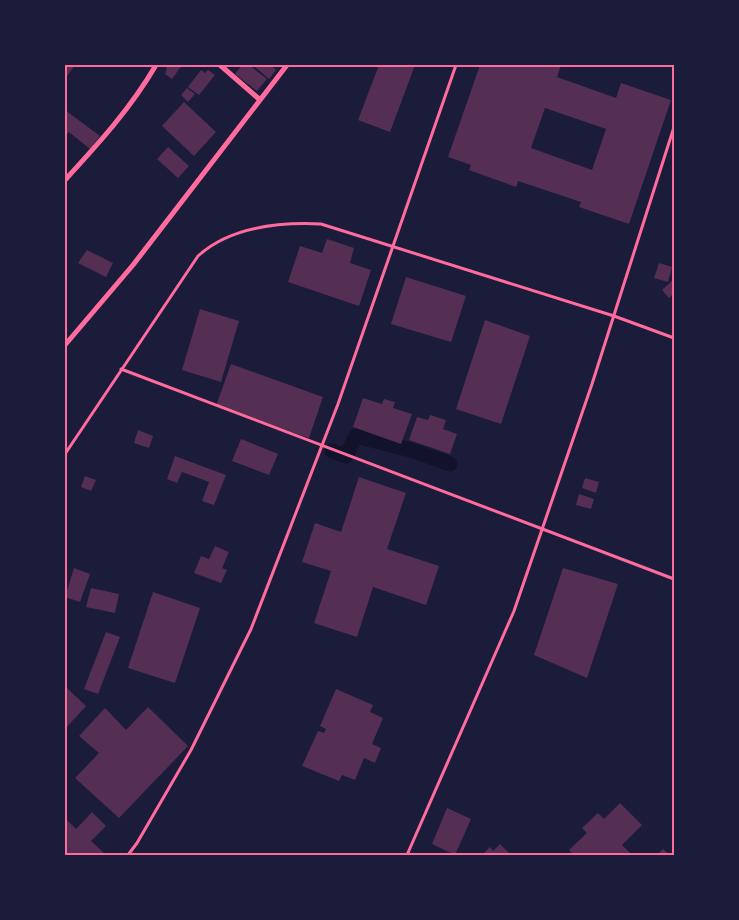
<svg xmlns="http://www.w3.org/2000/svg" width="739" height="920" font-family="'Source Serif 4',serif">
  <rect width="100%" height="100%" fill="#1b1b3a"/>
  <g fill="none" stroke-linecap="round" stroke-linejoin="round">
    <!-- canal -->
    <path stroke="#12122b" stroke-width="15" d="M332 451 346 456 356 436 411 450 450 464"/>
  </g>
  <!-- building -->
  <path fill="#542f53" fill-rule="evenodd" d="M65 65H75L65 79Z
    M162 65H182L172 79 165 74 167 68Z
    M242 65H249L267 79 257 91 235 74Z
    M253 65H270L276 70 269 79Z
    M379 65H415L390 132 358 120Z
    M480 65H561L557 77 616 98 621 83 671 100 629 224 579 207 581 202 518 181 516 187 469 170 471 165 448 157ZM545 108 606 129 592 170 531 148Z
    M201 70 205 73 208 70 215 75 199 95 188 87Z
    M187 88 195 94 188 102 181 95Z
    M184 102 216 132 194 156 162 126Z
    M65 110 100 136 90 149 69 132 65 137Z
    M168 147 189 166 178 178 157 159Z
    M327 239 354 248 350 263 371 270 359 306 288 282 300 246 322 253Z
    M87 250 113 263 106 277 78 263Z
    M659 263 672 267 668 282 654 278Z
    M406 277 466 296 451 342 391 324Z
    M674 279V293L669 298 662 290Z
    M200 309 239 321 221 382 182 370Z
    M485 320 530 336 501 424 456 409Z
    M231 364 323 397 309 438 216 406Z
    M363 398 382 404 384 399 395 402 393 408 412 414 401 444 353 427Z
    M430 415 446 420 443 429 457 434 450 454 409 440 417 417 428 420Z
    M138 430 153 436 149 448 134 443Z
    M241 439 278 454 269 475 232 461Z
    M175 456 226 475 214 505 202 501 209 482 182 472 177 483 167 479Z
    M85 476 96 480 91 491 81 487Z
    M359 477 406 493 387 549 439 566 426 605 373 587 357 637 314 623 331 571 302 562 315 523 341 532Z
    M585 478 599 482 596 493 582 488Z
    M579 494 594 499 591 509 576 505Z
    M215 546 229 552 222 568 227 570 221 583 194 573 201 556 209 559Z
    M74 568 90 574 80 602 65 597Z
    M563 568 618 584 587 678 534 655Z
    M91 588 119 594 115 613 86 607Z
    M153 592 200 608 175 683 128 668Z
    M106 632 120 637 98 694 84 689Z
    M65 686 86 706 65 729Z
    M336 689 373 705 370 712 383 718 372 744 381 748 375 763 364 758 355 780 342 775 339 781 302 766 318 731 324 733 326 729 320 726Z
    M148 707 188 746 119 818 75 778 99 753 79 736 105 708 126 730Z
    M620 803 642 825 622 845 630 853 574 855 569 850 587 833 582 828 598 813 604 819Z
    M447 808 471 819 455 855 432 844Z
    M92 812 106 826 91 841 104 853 102 855H65V818L76 829Z
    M500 844 511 855H482L490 847 493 851Z
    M663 849 670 855H657Z"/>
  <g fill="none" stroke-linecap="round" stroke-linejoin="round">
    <!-- service -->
    <path stroke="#ff6b9d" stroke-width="3" d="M121 369 674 579
      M65 454 198 256C230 227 279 222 321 224L614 316 674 338
      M128 855 137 843 191 750 251 629 338 404 456 65
      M407 855 514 611 592 384 674 127"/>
    <!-- minor -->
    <path stroke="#ff6b9d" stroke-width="5" d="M220 65 259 99
      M65 180C99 143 131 108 156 65
      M65 345 133 265 287 65"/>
  </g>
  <!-- border -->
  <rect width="739" height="920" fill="none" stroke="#1b1b3a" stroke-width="132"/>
  <rect x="66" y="66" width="607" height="788" fill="none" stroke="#ff6b9d" stroke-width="2"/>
</svg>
